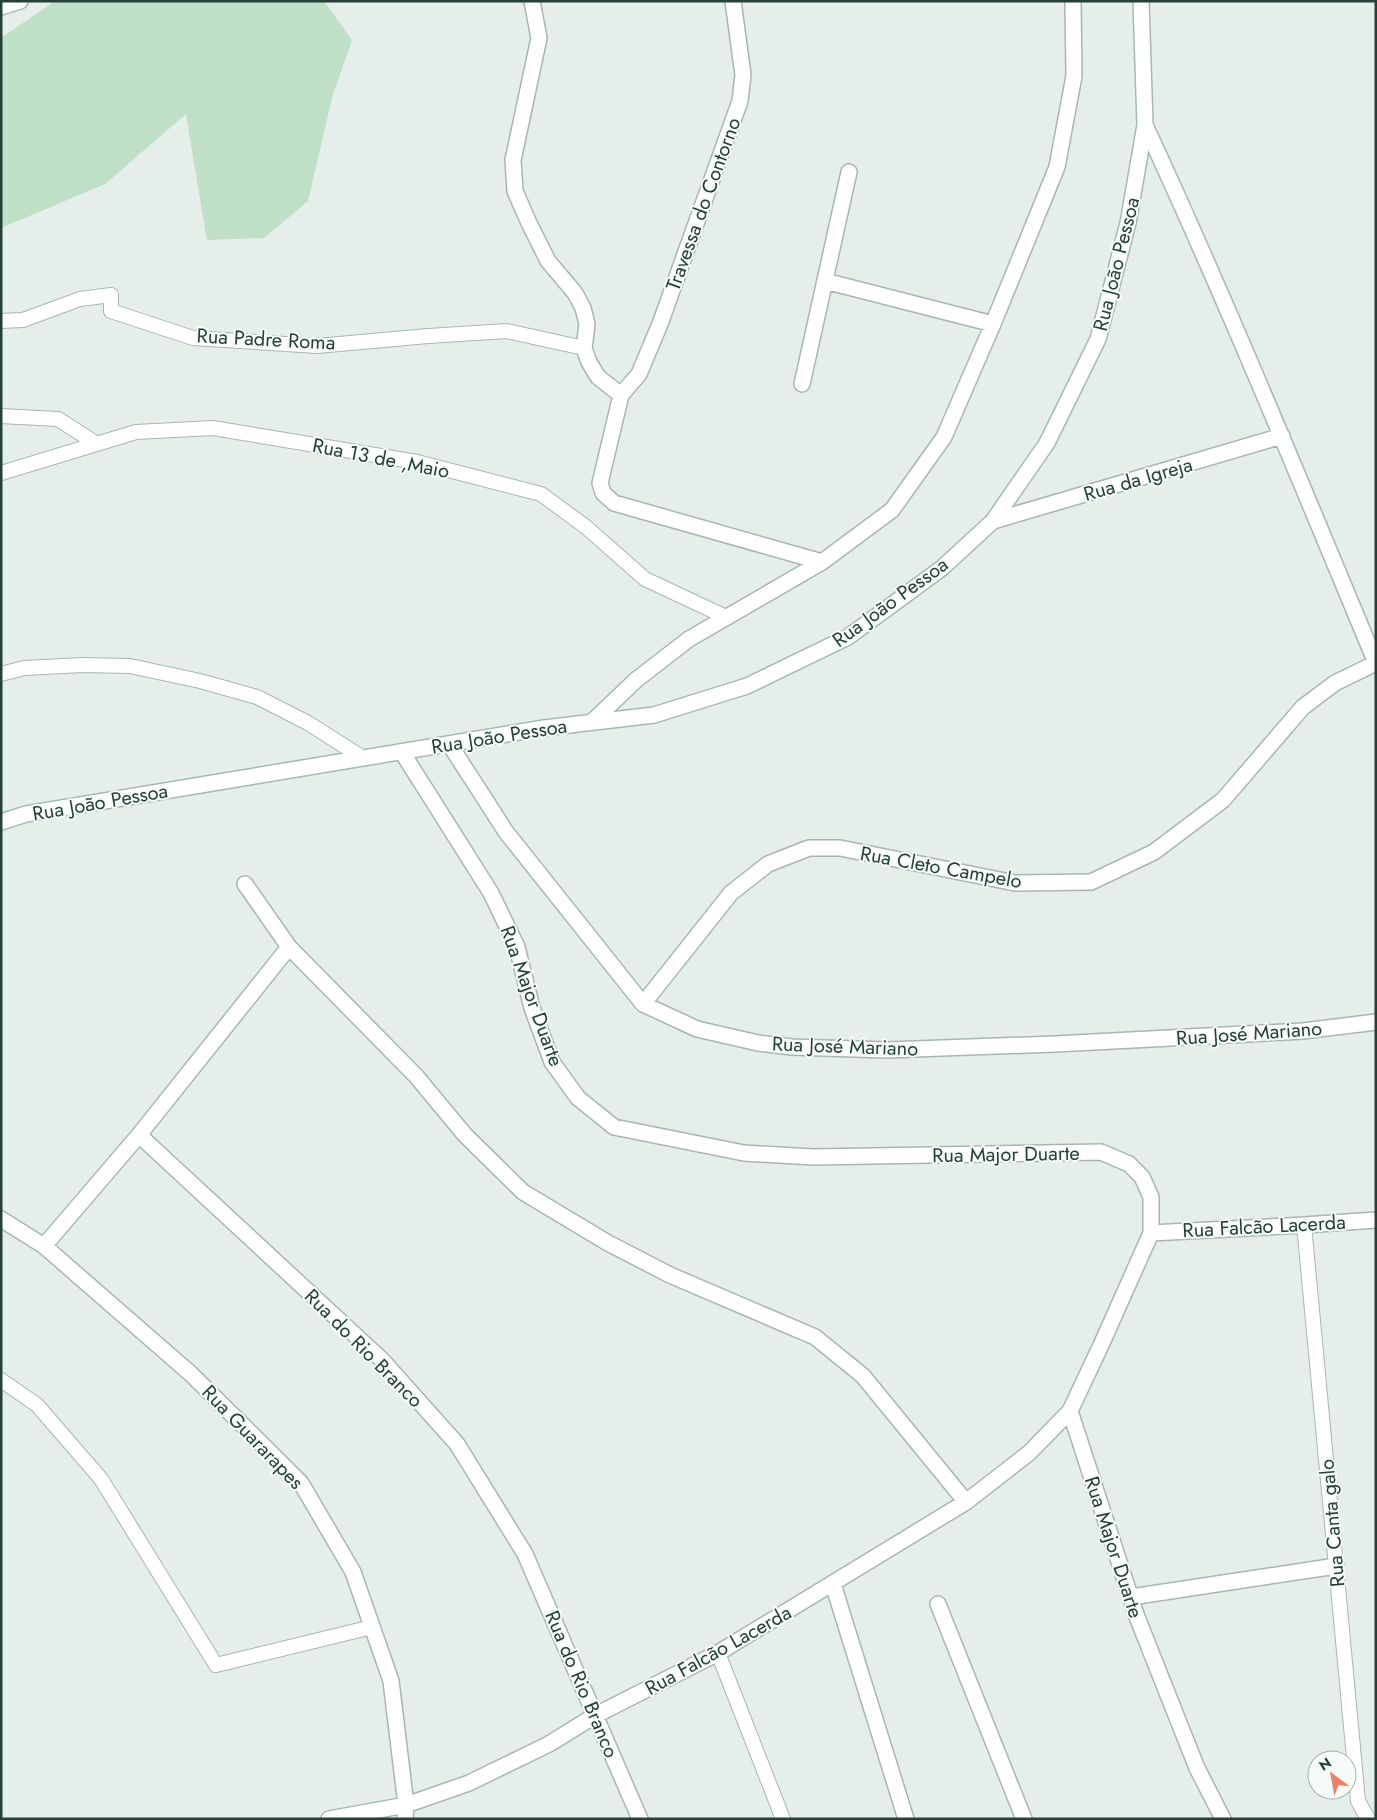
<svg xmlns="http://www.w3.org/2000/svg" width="1377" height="1820" font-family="Jost,sans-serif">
  <rect width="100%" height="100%" fill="#e6eeea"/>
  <!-- green -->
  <path fill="#bfdfc7" d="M55 1H324L352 40 333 94 308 201 264 238 207 240 186 114 105 184 1 228V38Z"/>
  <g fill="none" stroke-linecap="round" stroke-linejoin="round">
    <!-- service casing -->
    <g stroke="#a8b6b1" stroke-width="16">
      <path id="service" d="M1 321 23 320 80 299 111 295V311L193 338 317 346 428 336 507 331 584 348
        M1 416 58 419 97 444
        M1 473 136 432 213 428 417 462 541 494 586 527 645 579 726 617
        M1 674 24 668 83 665 130 666 200 681 257 697 308 723 363 758
        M1304 1225 1358 1801 1368 1819
        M1 1380 37 1405 101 1479 216 1665 372 1627
        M718 1653 783 1819"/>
    </g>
    <!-- minor casing -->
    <g stroke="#a8b6b1" stroke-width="18">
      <path id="minor" d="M532 1 539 38 513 160 515 191 529 223 548 261 575 293 583 308 587 324 584 348 589 362 598 377 621 395
        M733 1 743 75 740 101 660 324 639 374 621 395 600 483 603 493 614 503 822 562
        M1 7 20 1
        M1145 125C1227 302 1301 483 1376 663
        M825 281 993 324
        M802 384 849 172
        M993 521 1282 436
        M592 722 636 680 689 639 822 562 892 510 944 437 993 324 1057 167 1074 76 1073 1
        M450 745 506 832 643 1004 697 1029 758 1043 792 1047 887 1050 1055 1044 1303 1031 1376 1022
        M402 752 491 893 517 947 532 1008 552 1062 578 1098 614 1127 744 1153 813 1157 1101 1152 1129 1164 1142 1177 1151 1197V1233L1102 1343 1070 1411 1137 1617 1197 1768 1223 1819
        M245 884 289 947 416 1076 465 1135 523 1192 608 1243 670 1275 815 1337 863 1376 966 1502
        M289 947 139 1135 382 1360 457 1444 525 1554 640 1819
        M643 1004 731 893 768 864 809 848H840L1015 883 1091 882 1154 852 1223 800 1303 707 1335 683 1376 663
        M1 1219 44 1246 191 1374 301 1483 353 1572 391 1681 406 1805 405 1819
        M1151 1233 1304 1225 1376 1220
        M44 1246 139 1135
        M833 1584 906 1819
        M1131 1597 1336 1566
        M938 1604 1024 1819
        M329 1819 406 1805 469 1783 549 1744 596 1715 718 1653 966 1502 1029 1453 1070 1411"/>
    </g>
    <!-- secondary casing -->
    <g stroke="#a4bab1" stroke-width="18">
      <path id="secondary" d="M1 822 26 814 544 728 654 715 747 686 848 637 942 568 993 521 1047 443 1098 339 1128 223 1145 125 1141 1"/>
    </g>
    <!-- service -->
    <use href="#service" stroke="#fff" stroke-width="14"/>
    <!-- minor -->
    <use href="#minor" stroke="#fff" stroke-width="15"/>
    <!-- secondary -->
    <use href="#secondary" stroke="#fff" stroke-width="15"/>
  </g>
  <g text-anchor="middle" stroke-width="4" stroke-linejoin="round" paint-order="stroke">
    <!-- street labels -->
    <g font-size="20" fill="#244038" stroke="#f6faf8">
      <text transform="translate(703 204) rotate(-70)" y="7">Travessa do Contorno</text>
      <text transform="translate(1116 264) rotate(-76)" y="7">Rua João Pessoa</text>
      <text transform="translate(266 339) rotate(3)" y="7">Rua Padre Roma</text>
      <text transform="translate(381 458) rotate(11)" y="7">Rua 13 de ,Maio</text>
      <text transform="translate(1138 479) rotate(-16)" y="7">Rua da Igreja</text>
      <text transform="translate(890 602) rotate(-36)" y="7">Rua João Pessoa</text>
      <text transform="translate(499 736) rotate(-9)" y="7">Rua João Pessoa</text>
      <text transform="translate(100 802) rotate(-10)" y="7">Rua João Pessoa</text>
      <text transform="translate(941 867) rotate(10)" y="7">Rua Cleto Campelo</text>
      <text transform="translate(532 996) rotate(70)" y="7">Rua Major Duarte</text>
      <text transform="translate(1249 1033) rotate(-4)" y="7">Rua José Mariano</text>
      <text transform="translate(845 1046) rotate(2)" y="7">Rua José Mariano</text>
      <text transform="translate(1006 1154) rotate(-1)" y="7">Rua Major Duarte</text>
      <text transform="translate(1264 1226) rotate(-3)" y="7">Rua Falcão Lacerda</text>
      <text transform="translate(364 1348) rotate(45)" y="7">Rua do Rio Branco</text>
      <text transform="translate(253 1437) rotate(46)" y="7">Rua Guararapes</text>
      <text transform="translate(1332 1523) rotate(-95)" y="7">Rua Canta galo</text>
      <text transform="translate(1114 1547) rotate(72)" y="7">Rua Major Duarte</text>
      <text transform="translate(718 1650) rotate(-29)" y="7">Rua Falcão Lacerda</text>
      <text transform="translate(582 1684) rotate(67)" y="7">Rua do Rio Branco</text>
    </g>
  </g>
  <!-- border -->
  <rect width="1377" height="1820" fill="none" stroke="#244038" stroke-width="5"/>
  <!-- north arrow -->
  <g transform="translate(1332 1775) rotate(328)"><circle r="24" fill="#f6faf8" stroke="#a2b0ab"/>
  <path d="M0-4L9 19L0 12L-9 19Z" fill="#ef8062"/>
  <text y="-8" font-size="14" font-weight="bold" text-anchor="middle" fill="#244038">N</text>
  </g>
</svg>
